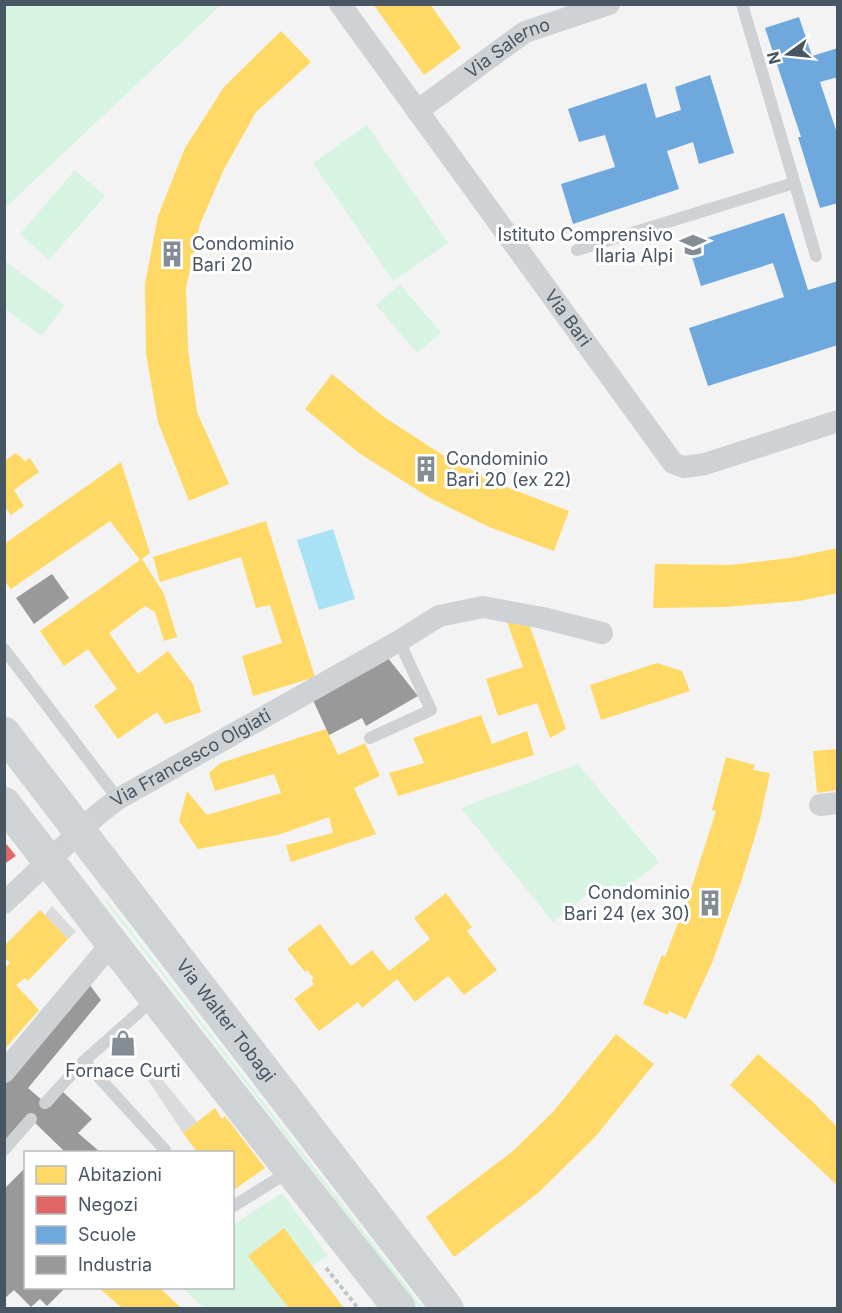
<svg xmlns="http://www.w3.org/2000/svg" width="842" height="1313" font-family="Inter,sans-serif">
  <rect width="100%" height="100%" fill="#f4f3f3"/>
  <!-- green -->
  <path fill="#d7f4e2" d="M5 4H221V5L5 208Z
    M367 125 448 243 393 281 313 163Z
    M75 170 105 196 49 260 20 234Z
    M5 261 65 305 42 336 5 309Z
    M400 284 441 333 417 353 376 305Z
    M578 764 659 862 610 901 597 886 553 922 461 808Z
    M107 900 423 1308H419L105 901Z
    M282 1193 328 1256 312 1266 283 1228 249 1256 289 1308H204L182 1288H232L233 1225Z"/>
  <!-- water -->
  <path fill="#a9e2f4" d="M333 529 355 599 319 610 297 540Z"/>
  <!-- homes -->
  <path fill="#ffd966" d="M373 4H430L461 48 424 75Z
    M281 31 311 62 256 112 224 169 200 224 186 288 188 349 197 412 229 484 189 501 158 422 146 354 145 284 158 216 185 148 224 87Z
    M332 374 384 417 449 459 504 486 569 511 554 551 489 527 430 498 359 453 305 409Z
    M16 453 25 461 30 458 39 472 14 490 24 506 11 515 4 506V461Z
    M121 462 150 553 142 559 164 594 177 637 164 641 155 612 145 606 109 633 138 674 168 651 193 684 201 712 165 724 157 712 118 739 94 706 117 689 88 649 64 666 40 631 140 560 110 521 11 589 4 581V544Z
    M266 521 315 677 253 696 242 656 282 643 270 605 256 608 241 557 160 582 153 557Z
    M838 548V593L799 601 725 607 653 608 655 564 730 565 790 558Z
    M505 616 528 621 566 729 550 738 537 703 498 716 486 679 523 667Z
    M657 663 682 671 690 691 601 720 590 685Z
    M481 715 492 744 527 731 534 755 398 796 389 773 424 763 413 738Z
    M326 729 338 755 365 743 380 776 354 788 376 834 291 862 286 845 333 833 329 817 278 835 198 849 179 821 187 791 207 815 281 793 274 774 215 791 209 773 220 763Z
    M838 749V790L817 793 813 751Z
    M726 757 755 765 753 770 770 773 760 820 741 882 712 963 686 1019 669 1011 668 1015 643 1004 662 955 665 957 692 886 716 811 712 810Z
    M446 893 472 927 467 931 497 970 464 995 448 976 415 1002 397 979 362 1008 358 1002 319 1031 294 999 314 984 311 980 314 978 307 970 305 972 287 949 320 924 351 966 372 950 389 971 430 939 414 918Z
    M40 910 68 939 28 981 25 978 16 985 39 1010 4 1050V968L10 963 4 957V946Z
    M616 1034 654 1064 596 1136 537 1194 454 1257 426 1217 513 1151 553 1112Z
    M758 1054 813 1102 838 1128V1186L730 1085Z
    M215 1108 222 1119 225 1116 265 1168 232 1191V1152H197L183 1133Z
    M284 1228 312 1266 344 1308H289L248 1256Z
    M99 1288H160L180 1307 178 1308H122Z"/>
  <!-- shops -->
  <path fill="#e06666" d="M4 841 16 856 4 864Z"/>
  <!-- schools -->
  <path fill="#6fa8dc" d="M799 17 812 56 838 48V77L820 82 838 136V203L820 208 798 137H801L765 28Z
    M710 75 734 153 699 164 693 142 667 151 679 189 573 224 561 184 615 167 605 135 579 142 568 109 646 83 656 118 681 110 675 87Z
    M784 213 808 290 838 281V345L708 386 689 328 784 297 773 263 701 286 688 244Z"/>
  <!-- industry -->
  <path fill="#999" d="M52 574 69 598 34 624 16 598Z
    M388 658 418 696 366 726 362 718 329 735 312 698Z
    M89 984 101 1000 28 1088 50 1107 63 1092 92 1119 78 1133 100 1152H65L31 1119 4 1141V1085Z
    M26 1167V1288H65L47 1306 40 1299 31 1307 14 1290 4 1299V1189Z"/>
  <!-- building -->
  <path fill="#dbdbdd" d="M52 906 76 932 68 939 45 915Z
    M157 1073 197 1122 183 1133 148 1080Z"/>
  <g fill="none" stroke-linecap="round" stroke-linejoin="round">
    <!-- path -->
    <path stroke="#bbc8c4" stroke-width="4" stroke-dasharray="4.5 3" stroke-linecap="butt" d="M326 1268 358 1308"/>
    <!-- lane -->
    <path stroke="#cfd2d4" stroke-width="12" d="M742 4 816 256
      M577 250 794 183
      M4 649 118 799
      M370 738 431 710 399 641
      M84 1061 165 1150
      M45 1103 84 1061 155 998
      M4 1150 31 1119
      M232 1207 290 1171"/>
    <!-- street -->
    <g stroke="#cfd2d4" stroke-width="22">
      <path id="s1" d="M340 4 673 463 684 467 705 464 838 421"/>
      <path id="s2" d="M417 111 525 32 609 4"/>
      <path d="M820 805 838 803"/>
      <path id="s3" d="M4 903 97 815 118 799 399 641 439 616 483 607 543 618 602 633"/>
      <path d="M4 1072 112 943"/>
    </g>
    <!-- secondary -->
    <g stroke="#d0d3d6" stroke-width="33">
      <path id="s4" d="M4 733 447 1308"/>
      <path d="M4 803 112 943 399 1308"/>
    </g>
  </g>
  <!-- icons -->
  <defs>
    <g id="school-bare" transform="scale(2.07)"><path d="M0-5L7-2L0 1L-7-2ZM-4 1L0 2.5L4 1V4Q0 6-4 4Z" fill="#848c95" stroke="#fff" stroke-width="2.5" paint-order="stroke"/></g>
    <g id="building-bare" transform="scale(2.07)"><path d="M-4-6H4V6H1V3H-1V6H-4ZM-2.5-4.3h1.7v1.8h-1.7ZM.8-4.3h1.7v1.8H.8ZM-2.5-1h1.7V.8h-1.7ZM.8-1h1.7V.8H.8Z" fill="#848c95" stroke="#fff" stroke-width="2.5" paint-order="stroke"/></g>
    <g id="shop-bare" transform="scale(2.07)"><path d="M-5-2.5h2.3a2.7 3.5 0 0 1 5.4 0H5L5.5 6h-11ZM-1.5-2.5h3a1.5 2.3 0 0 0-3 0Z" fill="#848c95" stroke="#fff" stroke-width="2.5" paint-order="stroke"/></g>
  </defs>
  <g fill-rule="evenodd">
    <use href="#school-bare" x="693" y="245"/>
    <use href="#building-bare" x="172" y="254"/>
    <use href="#building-bare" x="426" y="469"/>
    <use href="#building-bare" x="710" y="903"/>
    <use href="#shop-bare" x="123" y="1043"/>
  </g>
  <g text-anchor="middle" stroke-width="6" stroke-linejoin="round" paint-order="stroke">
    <!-- street labels -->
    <g font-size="18" fill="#485562" stroke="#fff">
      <text dy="6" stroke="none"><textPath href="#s2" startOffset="111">Via Salerno</textPath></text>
      <text dy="6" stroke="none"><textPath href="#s1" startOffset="388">Via Bari</textPath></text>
      <text dy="6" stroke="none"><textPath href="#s3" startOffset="238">Via Francesco Olgiati</textPath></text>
      <text dy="6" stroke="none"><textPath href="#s4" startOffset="363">Via Walter Tobagi</textPath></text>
    </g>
    <!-- poi labels -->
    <g font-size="18" fill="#485562" stroke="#fff" text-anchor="end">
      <text x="673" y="241">Istituto Comprensivo<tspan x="673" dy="21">Ilaria Alpi</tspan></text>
      <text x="192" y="250" text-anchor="start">Condominio<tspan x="192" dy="21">Bari 20</tspan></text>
      <text x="446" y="465" text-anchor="start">Condominio<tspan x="446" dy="21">Bari 20 (ex 22)</tspan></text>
      <text x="690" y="899">Condominio<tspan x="690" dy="21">Bari 24 (ex 30)</tspan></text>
      <text x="123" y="1077" text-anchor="middle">Fornace Curti</text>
    </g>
  </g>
  <!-- border -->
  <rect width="842" height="1313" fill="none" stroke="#485562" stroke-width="12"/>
  <!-- legend -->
  <rect x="24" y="1151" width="210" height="138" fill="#ffffff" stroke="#b6bbc0" stroke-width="1.5"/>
  <rect x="36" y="1166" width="30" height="18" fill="#ffd966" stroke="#b6bbc0" stroke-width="1.5"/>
  <text x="78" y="1181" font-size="18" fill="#485562">Abitazioni</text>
  <rect x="36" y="1196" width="30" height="18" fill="#e06666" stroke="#b6bbc0" stroke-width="1.5"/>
  <text x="78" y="1211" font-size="18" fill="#485562">Negozi</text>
  <rect x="36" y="1226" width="30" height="18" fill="#6fa8dc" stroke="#b6bbc0" stroke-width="1.5"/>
  <text x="78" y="1241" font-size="18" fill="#485562">Scuole</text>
  <rect x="36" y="1256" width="30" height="18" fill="#999999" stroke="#b6bbc0" stroke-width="1.5"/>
  <text x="78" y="1271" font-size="18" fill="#485562">Industria</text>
  <!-- north arrow -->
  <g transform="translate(788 54) rotate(255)" stroke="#ffffff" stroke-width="4.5" paint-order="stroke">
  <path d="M0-4.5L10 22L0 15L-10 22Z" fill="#485562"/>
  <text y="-9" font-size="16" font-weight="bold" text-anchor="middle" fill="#485562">N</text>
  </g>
</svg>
